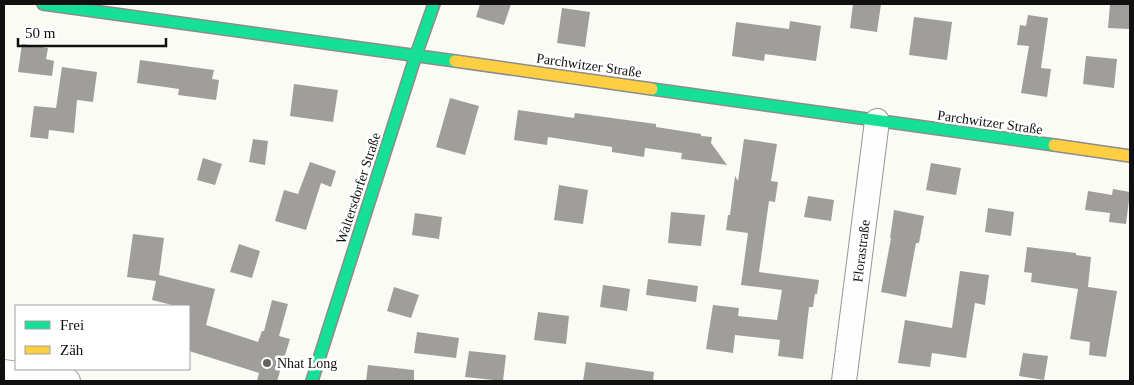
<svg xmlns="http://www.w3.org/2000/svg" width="1134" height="385" font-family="Georgia,serif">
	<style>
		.building { fill: #9f9e9b }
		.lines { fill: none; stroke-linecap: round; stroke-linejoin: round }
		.street-casing { stroke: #969694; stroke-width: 26 }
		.fast-casing { stroke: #8c8c8a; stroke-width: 14 }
		.slow-casing { stroke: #8c8c8a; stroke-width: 14 }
		.street { stroke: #fefefe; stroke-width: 24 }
		.fast { stroke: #16e098; stroke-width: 11 }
		.slow { stroke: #ffcf43; stroke-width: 11 }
		.poi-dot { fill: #626260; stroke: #fff; stroke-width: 2 }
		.labels { text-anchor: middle; stroke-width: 5; stroke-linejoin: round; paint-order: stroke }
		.street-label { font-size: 14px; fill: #101010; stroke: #fff }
		.poi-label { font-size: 14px; fill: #101010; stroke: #fff; text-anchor: start }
	</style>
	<rect width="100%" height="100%" fill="#fbfbf6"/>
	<!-- building -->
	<path class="building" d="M480,4H511L504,25L476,17Z
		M853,4H881L877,32L850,28Z
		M1110,4H1130V21L1129,29L1108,28Z
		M562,8L590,12L585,47L557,43Z
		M1028,15L1048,18L1041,68L1051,69L1047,97L1021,93L1029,46L1017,45L1020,25L1026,26Z
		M914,17L952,22L947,60L909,55Z
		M790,21L821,26L816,61L765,54L764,61L732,56L736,22L789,29Z
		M22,44L48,48L46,59L54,61L52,76L18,72Z
		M1086,56L1117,59L1114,88L1083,84Z
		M140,60L214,70L212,79L219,80L216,100L178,95L179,89L137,83Z
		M62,67L97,72L93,102L77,100L74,133L49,130L48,139L30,137L34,106L56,108Z
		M294,84L338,90L333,122L290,116Z
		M450,98L479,106L465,155L436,147Z
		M518,110L574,118L575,113L656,124V127L701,134V136L712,137L711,143L727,165L681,159L682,153L645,148L644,157L612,152V147L548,137L547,145L514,140Z
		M253,139L268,141L265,165L249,162Z
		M744,139L777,144L771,181L778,182L775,202L769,201L759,272L819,280L817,294H815L813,307H809L803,359L778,356L780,340L735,335L733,353L706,349L713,305L739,308L738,316L777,320L782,290L741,285L748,233L726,230L728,215H730L735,176L738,181Z
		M203,158L222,164L215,185L197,180Z
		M310,162L336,171L331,187L321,183L306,230L275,221L284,190L298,194Z
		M931,163L961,168L956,195L926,190Z
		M559,185L588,190L583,224L554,220Z
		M1113,189L1130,192L1126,224L1109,222L1110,213L1085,210L1088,191L1112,195Z
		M808,196L834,200L831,221L804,217Z
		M988,208L1014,212L1011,236L985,232Z
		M894,210L924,216L919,243H916L906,297L881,292L891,238H890Z
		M671,212L705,215L701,246L668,243Z
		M415,213L442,217L439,239L412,235Z
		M133,234L164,238L159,275L215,289L206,325L258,342L262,331H264L272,300L288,304L279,336L290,339L277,381H257L259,373L189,351V306H176L152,300L156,281L127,277Z
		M239,244L260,251L252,278L230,272Z
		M1027,247L1076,253V255L1091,257L1088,287L1117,291L1106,357L1089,355L1090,342L1070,339L1078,289L1031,282L1032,273L1024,272Z
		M960,271L989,275L985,305L975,303L966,358L932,353L930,367L898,363L905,320L952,328Z
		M648,279L698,286L696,302L646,295Z
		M603,285L630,289L627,311L600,307Z
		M394,287L419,295L411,318L387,311Z
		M538,312L569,316L566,344L534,340Z
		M417,332L459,338L456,358L414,353Z
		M469,351L506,355L503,381L465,377Z
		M1023,353L1048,356L1044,380L1019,376Z
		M586,362L654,372L653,381H583Z
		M368,365L414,370V381H366Z"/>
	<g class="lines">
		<!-- street casing -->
		<g class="street-casing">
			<path id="street" d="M4,372L68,381
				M844,381L877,121"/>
		</g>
		<!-- fast casing -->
		<g class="fast-casing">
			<path id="fast" d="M43,4L455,61
				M652,89L1054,145
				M312,381L416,55L434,4"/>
		</g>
		<!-- slow casing -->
		<g class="slow-casing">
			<path id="slow" d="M455,61L652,89
				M1054,145L1130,156"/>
		</g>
		<!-- street -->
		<use href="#street" class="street"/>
		<!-- fast -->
		<use href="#fast" class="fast"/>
		<!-- slow -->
		<use href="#slow" class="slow"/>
	</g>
	<!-- markers -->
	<circle class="poi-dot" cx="267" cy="363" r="5"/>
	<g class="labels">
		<!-- street labels -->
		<g class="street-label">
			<text transform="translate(589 65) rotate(8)" y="5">Parchwitzer Straße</text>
			<text transform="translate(990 122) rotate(8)" y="5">Parchwitzer Straße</text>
			<text transform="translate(358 188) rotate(-72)" y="5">Waltersdorfer Straße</text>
			<text transform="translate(861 251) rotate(-83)" y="5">Florastraße</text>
		</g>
		<!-- poi labels -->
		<g class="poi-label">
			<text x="277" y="368">Nhat Long</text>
		</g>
	</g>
	<!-- border -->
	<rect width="1134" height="385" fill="none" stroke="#101010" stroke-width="10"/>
	<!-- legend -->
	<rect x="15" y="305" width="175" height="65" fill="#ffffff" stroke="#9f9f9f"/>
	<rect x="25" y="321" width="25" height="8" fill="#16e098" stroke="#9f9f9f"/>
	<text x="60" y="330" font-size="15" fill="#101010">Frei</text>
	<rect x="25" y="346" width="25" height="8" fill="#ffcf43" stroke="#9f9f9f"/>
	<text x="60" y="355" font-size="15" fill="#101010">Zäh</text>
	<!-- scale -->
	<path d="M18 38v8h148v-8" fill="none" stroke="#101010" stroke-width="2.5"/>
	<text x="25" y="38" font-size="15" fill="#101010" stroke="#ffffff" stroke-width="4" paint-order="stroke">50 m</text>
</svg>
